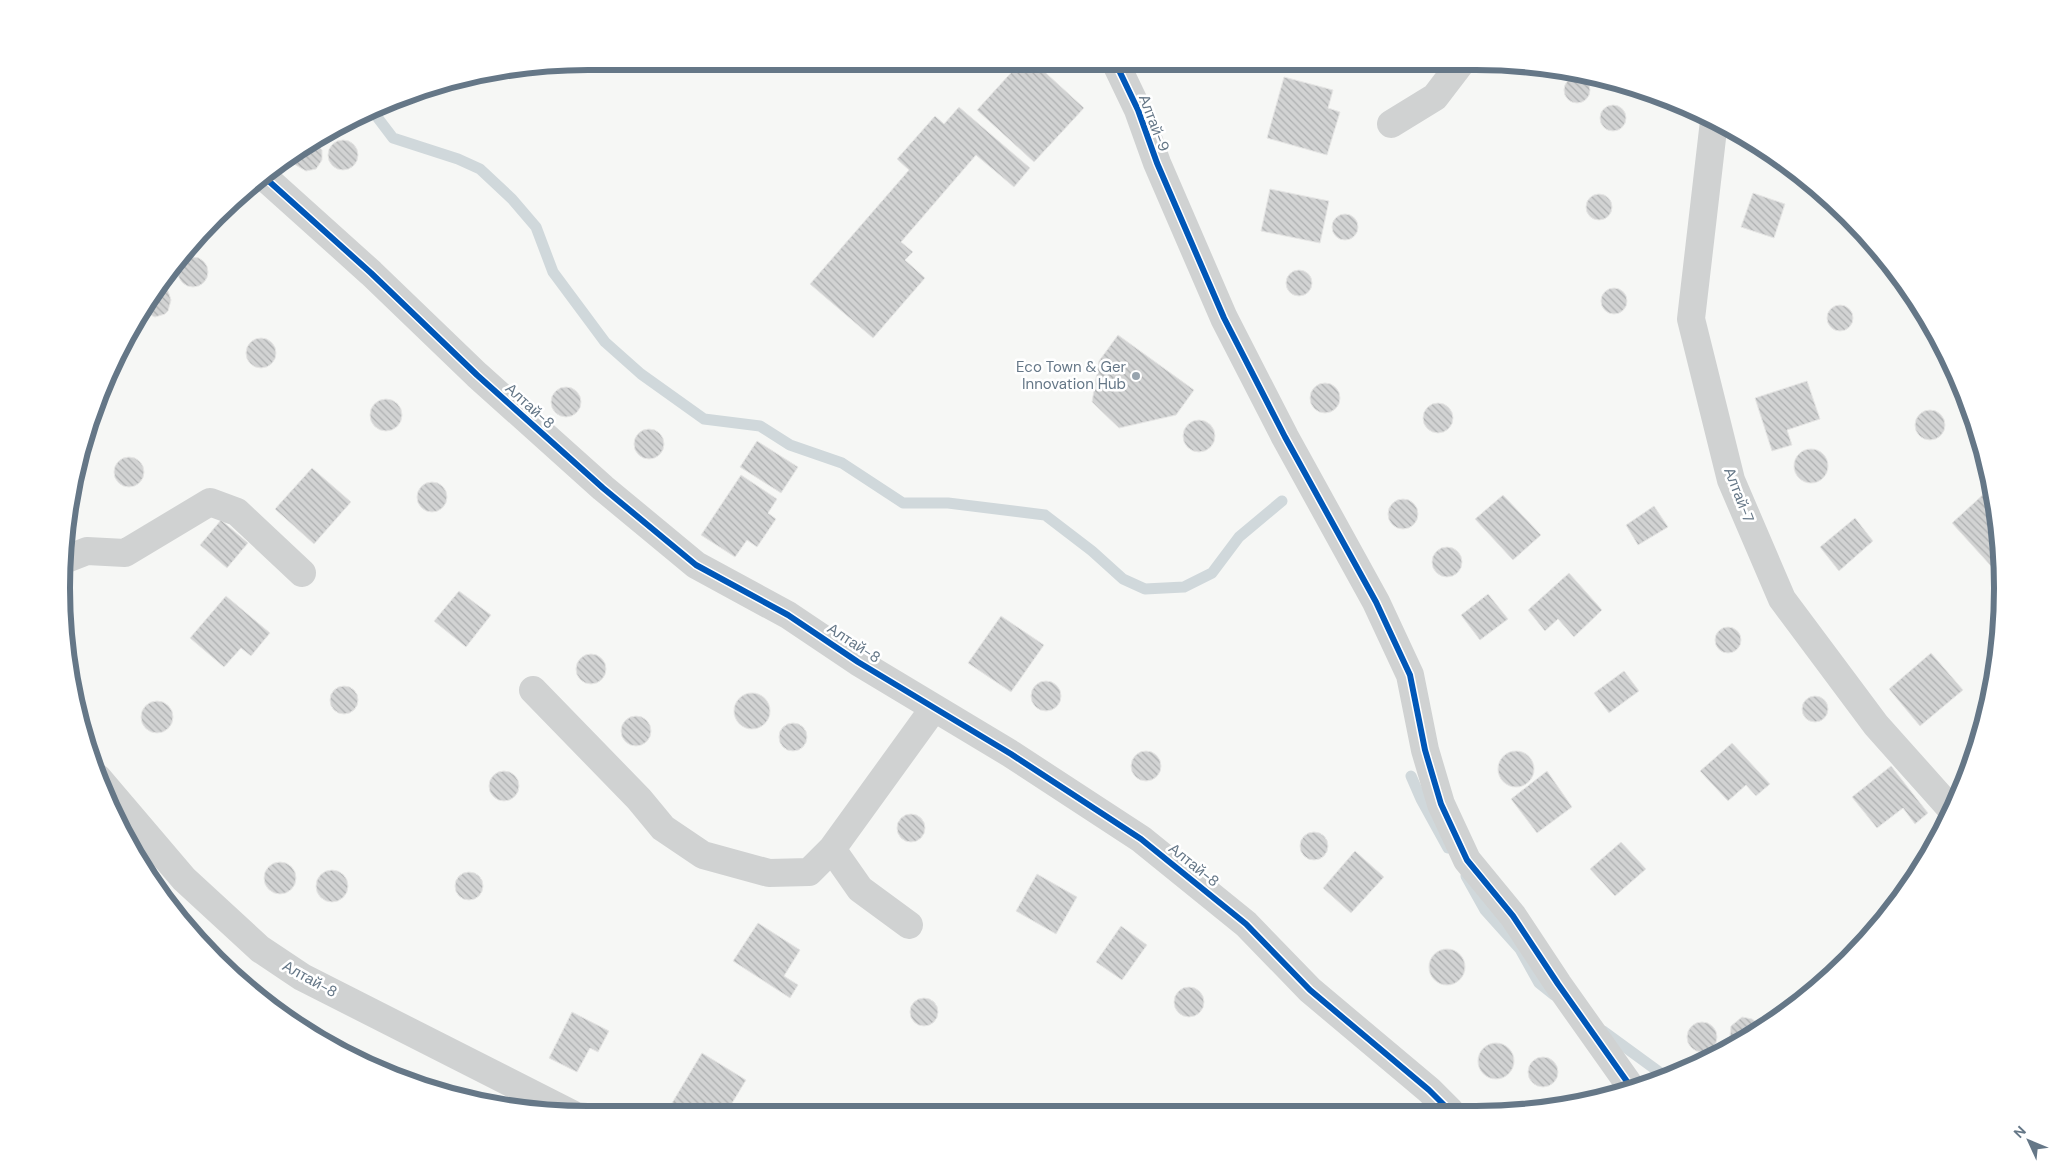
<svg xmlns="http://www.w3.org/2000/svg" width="2064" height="1176" font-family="'DM Sans',sans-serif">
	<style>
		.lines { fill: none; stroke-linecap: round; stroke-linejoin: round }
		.stream { stroke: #d0d8db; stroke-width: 11 }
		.building { fill: url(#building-back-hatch); stroke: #e6e6e5 }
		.minor { stroke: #d0d2d2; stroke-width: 28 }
		.cycleway-casing { stroke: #fff; stroke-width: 9 }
		.cycleway { stroke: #0057b8; stroke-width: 6 }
		.poi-dot { fill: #98a4ae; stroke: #fff; stroke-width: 2 }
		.labels { text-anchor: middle; stroke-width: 5; stroke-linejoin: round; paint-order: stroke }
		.street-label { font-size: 15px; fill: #657787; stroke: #fff }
		.poi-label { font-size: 15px; fill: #657787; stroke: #fff; text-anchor: end }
		.rim { fill: none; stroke: #657787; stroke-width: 6 }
	</style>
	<defs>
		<pattern id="building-back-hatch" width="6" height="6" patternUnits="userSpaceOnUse" patternTransform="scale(1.25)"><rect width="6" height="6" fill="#d2d3d3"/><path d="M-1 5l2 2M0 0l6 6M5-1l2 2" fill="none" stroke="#aeb0b1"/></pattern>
	</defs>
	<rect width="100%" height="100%" fill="#f6f7f5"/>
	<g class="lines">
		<!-- stream -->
		<path class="stream" d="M371,109L393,138L458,159L480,169L512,199L536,227L553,272L605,342L641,374L704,419L760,426L790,445L842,463L903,503H948L1045,515L1092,551L1123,579L1145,589L1184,587L1212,573L1239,537L1282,501
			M1411,776L1421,799L1448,848
			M1466,876L1485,910L1520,949L1539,983L1554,995
			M1603,1031L1666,1077"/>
	</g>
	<!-- building -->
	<path class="building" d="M1019,64H1036L1084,108L1034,162L977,110Z
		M1564 90a13 13 0 1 1 26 0a13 13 0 1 1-26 0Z
		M1284,77L1333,90L1328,108L1340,112L1327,155L1267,138Z
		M1600 118a13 13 0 1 1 26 0a13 13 0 1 1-26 0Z
		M959,107L1030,168L1014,187L976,155L901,242L913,252L905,260L925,278L873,338L810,284L909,170L897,159L935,116L944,124Z
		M337,127L330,139L326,141L316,140Z
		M328 155a15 15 0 1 1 30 0a15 15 0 1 1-30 0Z
		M313,142L322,150V160L316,169L306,171L294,164L292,155Z
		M1270,189L1329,201L1320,243L1261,231Z
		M1753,193L1785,204L1774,238L1741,227Z
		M1586 207a13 13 0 1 1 26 0a13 13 0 1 1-26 0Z
		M1332 227a13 13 0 1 1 26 0a13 13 0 1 1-26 0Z
		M178 272a15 15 0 1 1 30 0a15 15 0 1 1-30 0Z
		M1286 283a13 13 0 1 1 26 0a13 13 0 1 1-26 0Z
		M157,287L168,291L171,300L168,311L165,314L155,317L146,313L143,308Z
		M1601 301a13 13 0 1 1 26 0a13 13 0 1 1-26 0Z
		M1827 318a13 13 0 1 1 26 0a13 13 0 1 1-26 0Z
		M1118,335L1194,390L1176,415L1119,428L1092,402L1099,361Z
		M246 353a15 15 0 1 1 30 0a15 15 0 1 1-30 0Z
		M1807,381L1820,419L1787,430L1792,445L1772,451L1755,398Z
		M1310 398a15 15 0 1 1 30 0a15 15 0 1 1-30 0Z
		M551 402a15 15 0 1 1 30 0a15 15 0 1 1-30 0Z
		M370 415a16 16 0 1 1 32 0a16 16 0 1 1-32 0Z
		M1423 418a15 15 0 1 1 30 0a15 15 0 1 1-30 0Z
		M1915 425a15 15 0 1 1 30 0a15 15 0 1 1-30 0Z
		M1183 436a16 16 0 1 1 32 0a16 16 0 1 1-32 0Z
		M634 444a15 15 0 1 1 30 0a15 15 0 1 1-30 0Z
		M757,441L798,467L781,493L740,467Z
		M1794 466a17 17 0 1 1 34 0a17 17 0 1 1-34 0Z
		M114 472a15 15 0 1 1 30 0a15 15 0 1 1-30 0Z
		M312,468L351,502L314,544L275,509Z
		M741,475L777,499L768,513L776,519L757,547L747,540L735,557L701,535Z
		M417 497a15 15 0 1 1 30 0a15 15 0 1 1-30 0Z
		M1987,491L1992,496L2002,554V558L1992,567L1952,523Z
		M1503,495L1541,535L1513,560L1475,519Z
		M1388 514a15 15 0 1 1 30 0a15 15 0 1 1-30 0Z
		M1654,506L1668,527L1638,545L1626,525Z
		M1855,518L1873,541L1839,571L1820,547Z
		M221,520L248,543L227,568L200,545Z
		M1432 562a15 15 0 1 1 30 0a15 15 0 1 1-30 0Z
		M1569,573L1602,610L1574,637L1558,619L1545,631L1528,610Z
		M459,591L491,615L466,647L434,621Z
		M1488,594L1508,619L1480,640L1461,615Z
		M226,596L270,633L251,656L241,648L224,667L190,638Z
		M2000,606L1999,630L1994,627L1991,618L1994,610Z
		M1001,616L1044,645L1011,692L968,663Z
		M1715 640a13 13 0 1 1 26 0a13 13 0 1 1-26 0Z
		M1931,653L1963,690L1920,726L1889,689Z
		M576 669a15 15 0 1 1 30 0a15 15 0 1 1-30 0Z
		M1624,671L1639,691L1609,713L1594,693Z
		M1031 696a15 15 0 1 1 30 0a15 15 0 1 1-30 0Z
		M330 700a14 14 0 1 1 28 0a14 14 0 1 1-28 0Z
		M734 711a18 18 0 1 1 36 0a18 18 0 1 1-36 0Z
		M1802 709a13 13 0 1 1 26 0a13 13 0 1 1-26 0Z
		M141 717a16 16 0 1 1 32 0a16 16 0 1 1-32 0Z
		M621 731a15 15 0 1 1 30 0a15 15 0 1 1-30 0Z
		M779 737a14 14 0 1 1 28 0a14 14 0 1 1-28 0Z
		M1732,743L1770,784L1756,796L1746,785L1728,801L1700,771Z
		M1131 766a15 15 0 1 1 30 0a15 15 0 1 1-30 0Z
		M1498 769a18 18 0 1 1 36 0a18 18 0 1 1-36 0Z
		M1891,766L1928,813L1915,824L1903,808L1877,828L1852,797Z
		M489 786a15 15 0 1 1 30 0a15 15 0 1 1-30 0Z
		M1547,771L1572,807L1537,833L1511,799Z
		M897 828a14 14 0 1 1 28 0a14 14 0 1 1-28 0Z
		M1300 846a14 14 0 1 1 28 0a14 14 0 1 1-28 0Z
		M1621,842L1646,869L1615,896L1590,869Z
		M1355,851L1384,877L1351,913L1323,888Z
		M264 878a16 16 0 1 1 32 0a16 16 0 1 1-32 0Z
		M316 886a16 16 0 1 1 32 0a16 16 0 1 1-32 0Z
		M455 886a14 14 0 1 1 28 0a14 14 0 1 1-28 0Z
		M1037,874L1077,897L1056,934L1016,911Z
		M758,923L800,950L784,976L798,985L790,998L733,961Z
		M1121,926L1147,945L1122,980L1096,962Z
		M1429 967a18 18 0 1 1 36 0a18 18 0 1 1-36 0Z
		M1174 1002a15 15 0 1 1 30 0a15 15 0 1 1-30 0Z
		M910 1012a14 14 0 1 1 28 0a14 14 0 1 1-28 0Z
		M572,1012L609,1031L598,1052L590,1048L577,1072L549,1058Z
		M1742,1017L1752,1019L1756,1022L1760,1030L1734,1043L1730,1036L1731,1026Z
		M1687 1037a15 15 0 1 1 30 0a15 15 0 1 1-30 0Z
		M1478 1061a18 18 0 1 1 36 0a18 18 0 1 1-36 0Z
		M702,1053L746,1080L726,1113H666Z
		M1528 1072a15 15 0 1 1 30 0a15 15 0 1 1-30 0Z
		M421,1085H426L433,1090L416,1086Z
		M832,1105L842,1107L848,1113H821Z"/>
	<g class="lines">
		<!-- minor -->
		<path class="minor" d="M1116,64L1138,110L1157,163L1224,318L1285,437L1376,602L1410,675L1425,750L1441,804L1467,860L1513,916L1558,984L1633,1090
			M1714,121L1691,319L1731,480L1782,599L1876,725L1951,809
			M1391,124L1435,97L1461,63
			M262,175L371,273L477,375L603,488L696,565L788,615L858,662L1011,754L1141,839L1246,924L1310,990L1429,1090L1450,1111
			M64,560L87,551L125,553L210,502L237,512L302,573
			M533,690L639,799L663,828L703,855L769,873L809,872L832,849L934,708
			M98,778L184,879L260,949L302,977L572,1114
			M832,849L860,889L909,925"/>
		<!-- cycleway casing -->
		<g class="cycleway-casing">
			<path id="cycleway" d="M1116,64L1138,110L1157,163L1224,318L1285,437L1376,602L1410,675L1425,750L1441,804L1467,860L1513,916L1558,984L1633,1090
				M262,175L371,273L477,375L603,488L696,565L788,615L858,662L1011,754L1141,839L1246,924L1310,990L1429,1090L1450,1111"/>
		</g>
		<!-- cycleway -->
		<use href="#cycleway" class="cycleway"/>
	</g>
	<!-- markers -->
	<circle class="poi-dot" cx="1136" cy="376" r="5"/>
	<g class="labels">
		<!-- street labels -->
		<g class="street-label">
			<text transform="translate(1154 123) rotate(69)" y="5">Алтай-9</text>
			<text transform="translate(530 406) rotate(42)" y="5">Алтай-8</text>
			<text transform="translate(1739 495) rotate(69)" y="5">Алтай-7</text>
			<text transform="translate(854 643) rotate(33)" y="5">Алтай-8</text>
			<text transform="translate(1194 865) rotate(39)" y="5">Алтай-8</text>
			<text transform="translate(310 979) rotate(29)" y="5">Алтай-8</text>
		</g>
		<!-- poi labels -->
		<g class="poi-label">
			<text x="1126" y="372">Eco Town &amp; Ger<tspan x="1126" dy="17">Innovation Hub</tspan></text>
		</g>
	</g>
	<!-- crop -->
	<path d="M0 0H2064V1176H0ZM588 70H1476A518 518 0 0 1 1994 588V588A518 518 0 0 1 1476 1106H588A518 518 0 0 1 70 588V588A518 518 0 0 1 588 70Z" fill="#fff" fill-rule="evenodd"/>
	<path class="rim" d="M588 70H1476A518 518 0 0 1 1994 588V588A518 518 0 0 1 1476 1106H588A518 518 0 0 1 70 588V588A518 518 0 0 1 588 70Z"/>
	<!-- north arrow -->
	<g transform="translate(2029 1141) rotate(314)" stroke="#ffffff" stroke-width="4" paint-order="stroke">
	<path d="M0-4L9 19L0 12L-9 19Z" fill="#657787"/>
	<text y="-8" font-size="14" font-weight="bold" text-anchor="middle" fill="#657787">N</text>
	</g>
</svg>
